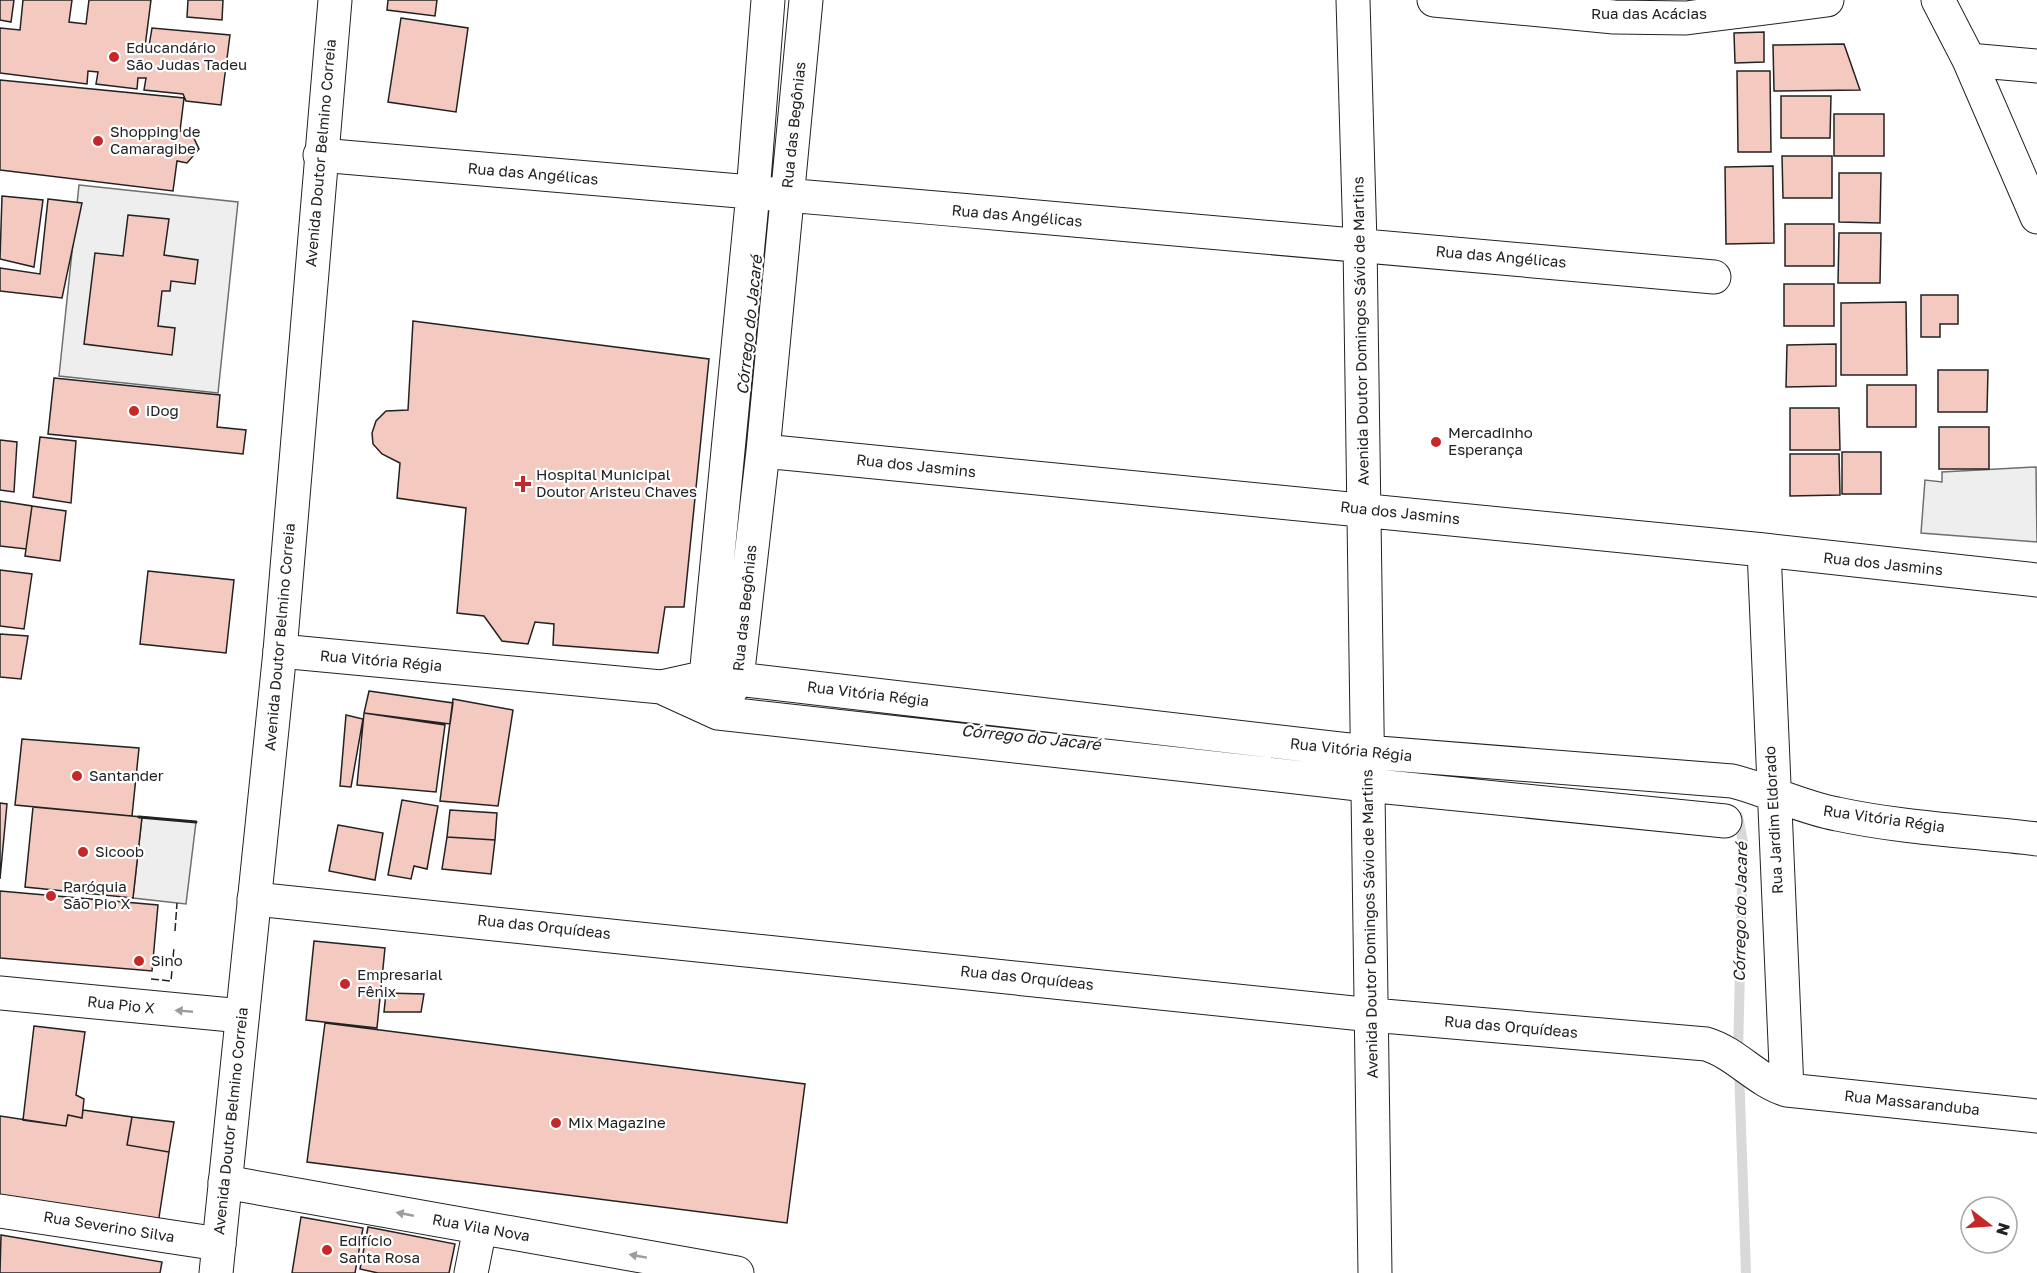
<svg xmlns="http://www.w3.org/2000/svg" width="2037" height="1273" font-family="'Golos Text',sans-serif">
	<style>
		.green { fill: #eee; stroke: #6f6f6f; stroke-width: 1.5 }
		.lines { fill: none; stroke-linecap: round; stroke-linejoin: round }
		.stream { stroke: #d9d9d9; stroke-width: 10 }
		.building { fill: #f3c9c0; stroke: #222; stroke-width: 1.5 }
		.minor-casing { stroke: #222; stroke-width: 35 }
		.major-casing { stroke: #222; stroke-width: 35 }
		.minor { stroke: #fff; stroke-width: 33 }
		.major { stroke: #fff; stroke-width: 33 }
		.fence { stroke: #222; stroke-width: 1.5; stroke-dasharray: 8 3; stroke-linecap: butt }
		.wall { stroke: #222; stroke-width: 3 }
		.oneway { fill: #9c9c9c }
		.poi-dot { fill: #c62828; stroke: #fff; stroke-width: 2 }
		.labels { text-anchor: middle; stroke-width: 4.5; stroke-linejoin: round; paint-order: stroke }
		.street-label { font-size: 15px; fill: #222; stroke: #fff }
		.poi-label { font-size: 15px; fill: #222; stroke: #fff; text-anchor: start }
		.water-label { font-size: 16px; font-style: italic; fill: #222; stroke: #fff }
	</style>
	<rect width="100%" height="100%" fill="#fff"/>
	<!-- green -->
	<path class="green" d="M79,185L238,202L218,393L59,376Z
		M2036,467L2037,542L1921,533L1925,480L1942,482V472Z
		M142,817L196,822L186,904L133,898Z"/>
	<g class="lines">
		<!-- stream -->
		<path class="stream" d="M1734,814L1738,816L1743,842L1738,1054
			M1739,1069L1746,1273"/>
	</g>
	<!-- building -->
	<path class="building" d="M0,0H14L11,22L0,20Z
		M23,0H72L69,22L86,24L89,0H151L145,47L149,46L152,28L230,35L221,105L186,101L183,94L144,90L146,78H138L137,89L96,84L98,72L88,71L87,84L0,73V28L20,30Z
		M188,0H223L222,20L187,17Z
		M388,0H437L435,16L387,10Z
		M401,18L468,28L456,112L388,102Z
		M1764,32V62L1735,63L1734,33Z
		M1844,44L1860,90L1774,91L1773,45Z
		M1737,71H1770L1771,152H1738Z
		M0,80L184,98L180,131L191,132L199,149L187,163L177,161L173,191L0,170Z
		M1781,96H1831L1830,138H1781Z
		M1834,114H1884V156H1834Z
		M1782,156H1832V198H1783Z
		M1773,166L1774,243L1726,244L1725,167Z
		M1839,173H1881L1880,223L1839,222Z
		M2,196L43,200L34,267L0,259Z
		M48,199L82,203L62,298L0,291V268L40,274Z
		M128,215L169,219L164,255L198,260L195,284L171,281L170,291H162L158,326L175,328L172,355L84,344L95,253L123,256Z
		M1785,224H1834V266H1785Z
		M1839,233H1881L1880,283H1838Z
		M1784,284H1834V326H1784Z
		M1921,295H1958V324H1940V337H1921Z
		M1906,302L1907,375H1841V303Z
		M413,321L709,359L684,607H665L658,653L553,645L554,624L535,622L528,644L502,641L484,616L457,613L466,508L397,498L400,463L382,454L373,444L372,433L376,421L386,411L408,410Z
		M1836,344V386L1786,387L1787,345Z
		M1938,370H1988L1987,412H1938Z
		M54,378L220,395L217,427L246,430L243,454L48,434Z
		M1867,385H1916V427H1867Z
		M1790,408H1839L1840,450H1790Z
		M1939,427H1989V469H1939Z
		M40,437L76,441L71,503L33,497Z
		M0,440L17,442L14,492L0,490Z
		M1842,452H1881V494H1842Z
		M1790,454H1839L1840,495L1790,496Z
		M0,501L32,506L26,549L0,546Z
		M32,506L66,511L60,561L25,556Z
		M0,570L32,574L24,629L0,626Z
		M148,571L234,580L226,653L140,644Z
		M0,634L28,636L21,679L0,677Z
		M369,691L453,703L450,724L364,713Z
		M453,699L513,710L498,806L440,801Z
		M364,713L445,725L436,792L357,785Z
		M346,715L363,719L351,787L340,786Z
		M22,739L139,748L132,816L15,805Z
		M402,800L438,806L427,869L414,866L411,879L388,875Z
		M0,803L7,804L0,879Z
		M33,807L142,817L133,898L25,887Z
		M450,810L497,813L495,840L447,837Z
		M338,825L383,833L375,880L329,871Z
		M447,837L495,840L491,874L442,869Z
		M0,891L158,905L152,971L0,958Z
		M314,941L385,948L377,1028L306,1020Z
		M386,993L424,994L421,1012H384Z
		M325,1023L805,1084L787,1223L307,1162Z
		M34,1026L85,1032L76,1095L84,1099L82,1118L68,1115L66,1126L23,1120Z
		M83,1110L132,1117L127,1145L169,1152L158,1224L0,1200V1116L66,1126L68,1115L82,1118Z
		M132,1117L174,1122L169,1152L127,1145Z
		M301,1217L363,1228L355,1273H292Z
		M368,1227L455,1244L449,1273H378L360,1269Z
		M1,1235L162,1262L160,1273H0Z"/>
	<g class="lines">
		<!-- minor casing -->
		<g class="minor-casing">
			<path id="minor" d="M1353,0L1360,243L1375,1273
				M1434,0L1614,17L1686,18L1827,0
				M1938,0L1969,60L2037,217
				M1969,60L2037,66
				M320,155C785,196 1249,233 1714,277
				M763,451L1764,550L2037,580
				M1764,550L1787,1090
				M280,651L661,687L706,677L737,679L1366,752L1732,781C1768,790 1800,807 1837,814C1902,828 1971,831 2037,839
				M661,687L718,713L1367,785L1725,821
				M713,697L706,677L753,193L768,0
				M727,697L737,679L763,451L806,0
				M254,899L1372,1015L1706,1044C1736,1053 1757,1081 1787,1090L2037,1116
				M0,993L242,1016
				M225,1182L737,1273
				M0,1211L219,1244
				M471,1273L480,1228"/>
		</g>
		<!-- major casing -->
		<g class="major-casing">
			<path id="major" d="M216,1273L280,651L335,0"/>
		</g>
		<!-- minor -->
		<use href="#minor" class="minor"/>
		<!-- major -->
		<use href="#major" class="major"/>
		<!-- fence -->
		<path class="fence" d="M175,931L177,903
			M151,979L171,981L174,947"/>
		<!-- wall -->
		<path class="wall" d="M139,817L196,822"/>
	</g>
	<!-- one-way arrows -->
	<defs><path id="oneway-solid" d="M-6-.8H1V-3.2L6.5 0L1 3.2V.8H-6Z" transform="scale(1.5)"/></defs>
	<g class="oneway">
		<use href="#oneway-solid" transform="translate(184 1011) rotate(-175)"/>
		<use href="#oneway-solid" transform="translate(405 1214) rotate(-169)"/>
		<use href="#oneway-solid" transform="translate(638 1256) rotate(-170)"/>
	</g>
	<!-- markers -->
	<g class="poi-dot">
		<circle cx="114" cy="57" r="6"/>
		<circle cx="98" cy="141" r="6"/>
		<circle cx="134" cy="411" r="6"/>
		<circle cx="1436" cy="442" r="6"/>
		<path d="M520 475h6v6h6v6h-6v6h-6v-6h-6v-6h6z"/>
		<circle cx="77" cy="776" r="6"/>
		<circle cx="83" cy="852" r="6"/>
		<circle cx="51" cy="896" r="6"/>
		<circle cx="139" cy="961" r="6"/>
		<circle cx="345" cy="984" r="6"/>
		<circle cx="556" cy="1123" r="6"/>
		<circle cx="327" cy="1250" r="6"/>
	</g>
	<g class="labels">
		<!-- street labels -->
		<g class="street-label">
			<text x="1649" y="19">Rua das Acácias</text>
			<text transform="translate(794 125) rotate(-84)" y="5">Rua das Begônias</text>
			<text transform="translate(321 153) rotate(-85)" y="5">Avenida Doutor Belmino Correia</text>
			<text transform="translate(533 174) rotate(5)" y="5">Rua das Angélicas</text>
			<text transform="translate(1017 216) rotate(5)" y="5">Rua das Angélicas</text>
			<text transform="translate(1501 257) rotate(5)" y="5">Rua das Angélicas</text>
			<text transform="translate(1361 331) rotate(-91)" y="5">Avenida Doutor Domingos Sávio de Martins</text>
			<text transform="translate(916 466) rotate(6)" y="5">Rua dos Jasmins</text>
			<text transform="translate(1400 513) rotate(6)" y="5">Rua dos Jasmins</text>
			<text transform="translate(1883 564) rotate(6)" y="5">Rua dos Jasmins</text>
			<text transform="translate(745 608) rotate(-84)" y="5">Rua das Begônias</text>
			<text transform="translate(280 637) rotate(-85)" y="5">Avenida Doutor Belmino Correia</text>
			<text transform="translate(381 661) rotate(5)" y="5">Rua Vitória Régia</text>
			<text transform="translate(868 694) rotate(7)" y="5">Rua Vitória Régia</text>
			<text transform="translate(1351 750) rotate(6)" y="5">Rua Vitória Régia</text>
			<text transform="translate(1884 819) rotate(8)" y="5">Rua Vitória Régia</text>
			<text transform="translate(1774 820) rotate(-93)" y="5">Rua Jardim Eldorado</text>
			<text transform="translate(1370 924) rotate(-91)" y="5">Avenida Doutor Domingos Sávio de Martins</text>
			<text transform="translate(544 927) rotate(6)" y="5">Rua das Orquídeas</text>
			<text transform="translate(1027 978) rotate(6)" y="5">Rua das Orquídeas</text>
			<text transform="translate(121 1005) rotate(6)" y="5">Rua Pio X</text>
			<text transform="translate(1511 1027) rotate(5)" y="5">Rua das Orquídeas</text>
			<text transform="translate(1912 1103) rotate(6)" y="5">Rua Massaranduba</text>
			<text transform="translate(231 1121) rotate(-84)" y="5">Avenida Doutor Belmino Correia</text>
			<text transform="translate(109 1227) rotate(9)" y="5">Rua Severino Silva</text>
			<text transform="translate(481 1228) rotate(10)" y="5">Rua Vila Nova</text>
		</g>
		<!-- poi labels -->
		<g class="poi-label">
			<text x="126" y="53">Educandário<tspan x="126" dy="17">São Judas Tadeu</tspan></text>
			<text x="110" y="137">Shopping de<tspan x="110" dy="17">Camaragibe</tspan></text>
			<text x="146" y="416">iDog</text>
			<text x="1448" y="438">Mercadinho<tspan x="1448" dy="17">Esperança</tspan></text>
			<text x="536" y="480">Hospital Municipal<tspan x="536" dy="17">Doutor Aristeu Chaves</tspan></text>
			<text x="89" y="781">Santander</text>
			<text x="95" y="857">Sicoob</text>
			<text x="63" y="892">Paróquia<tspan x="63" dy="17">São Pio X</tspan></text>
			<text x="151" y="966">Sino</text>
			<text x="357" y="980">Empresarial<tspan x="357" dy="17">Fênix</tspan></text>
			<text x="568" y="1128">Mix Magazine</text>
			<text x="339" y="1246">Edifício<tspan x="339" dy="17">Santa Rosa</tspan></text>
		</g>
		<!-- water labels -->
		<g class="water-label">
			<text transform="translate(749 325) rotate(-84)" y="6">Córrego do Jacaré</text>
			<text transform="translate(1031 737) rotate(6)" y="6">Córrego do Jacaré</text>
			<text transform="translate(1740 912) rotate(-89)" y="6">Córrego do Jacaré</text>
		</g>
	</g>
	<!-- north arrow -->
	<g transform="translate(1989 1225) rotate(107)"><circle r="28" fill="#ffffff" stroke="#a7a7a7" stroke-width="1.5"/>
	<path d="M0-4.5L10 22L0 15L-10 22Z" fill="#c62828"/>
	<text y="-9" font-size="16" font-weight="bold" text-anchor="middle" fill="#222222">N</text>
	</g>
</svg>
